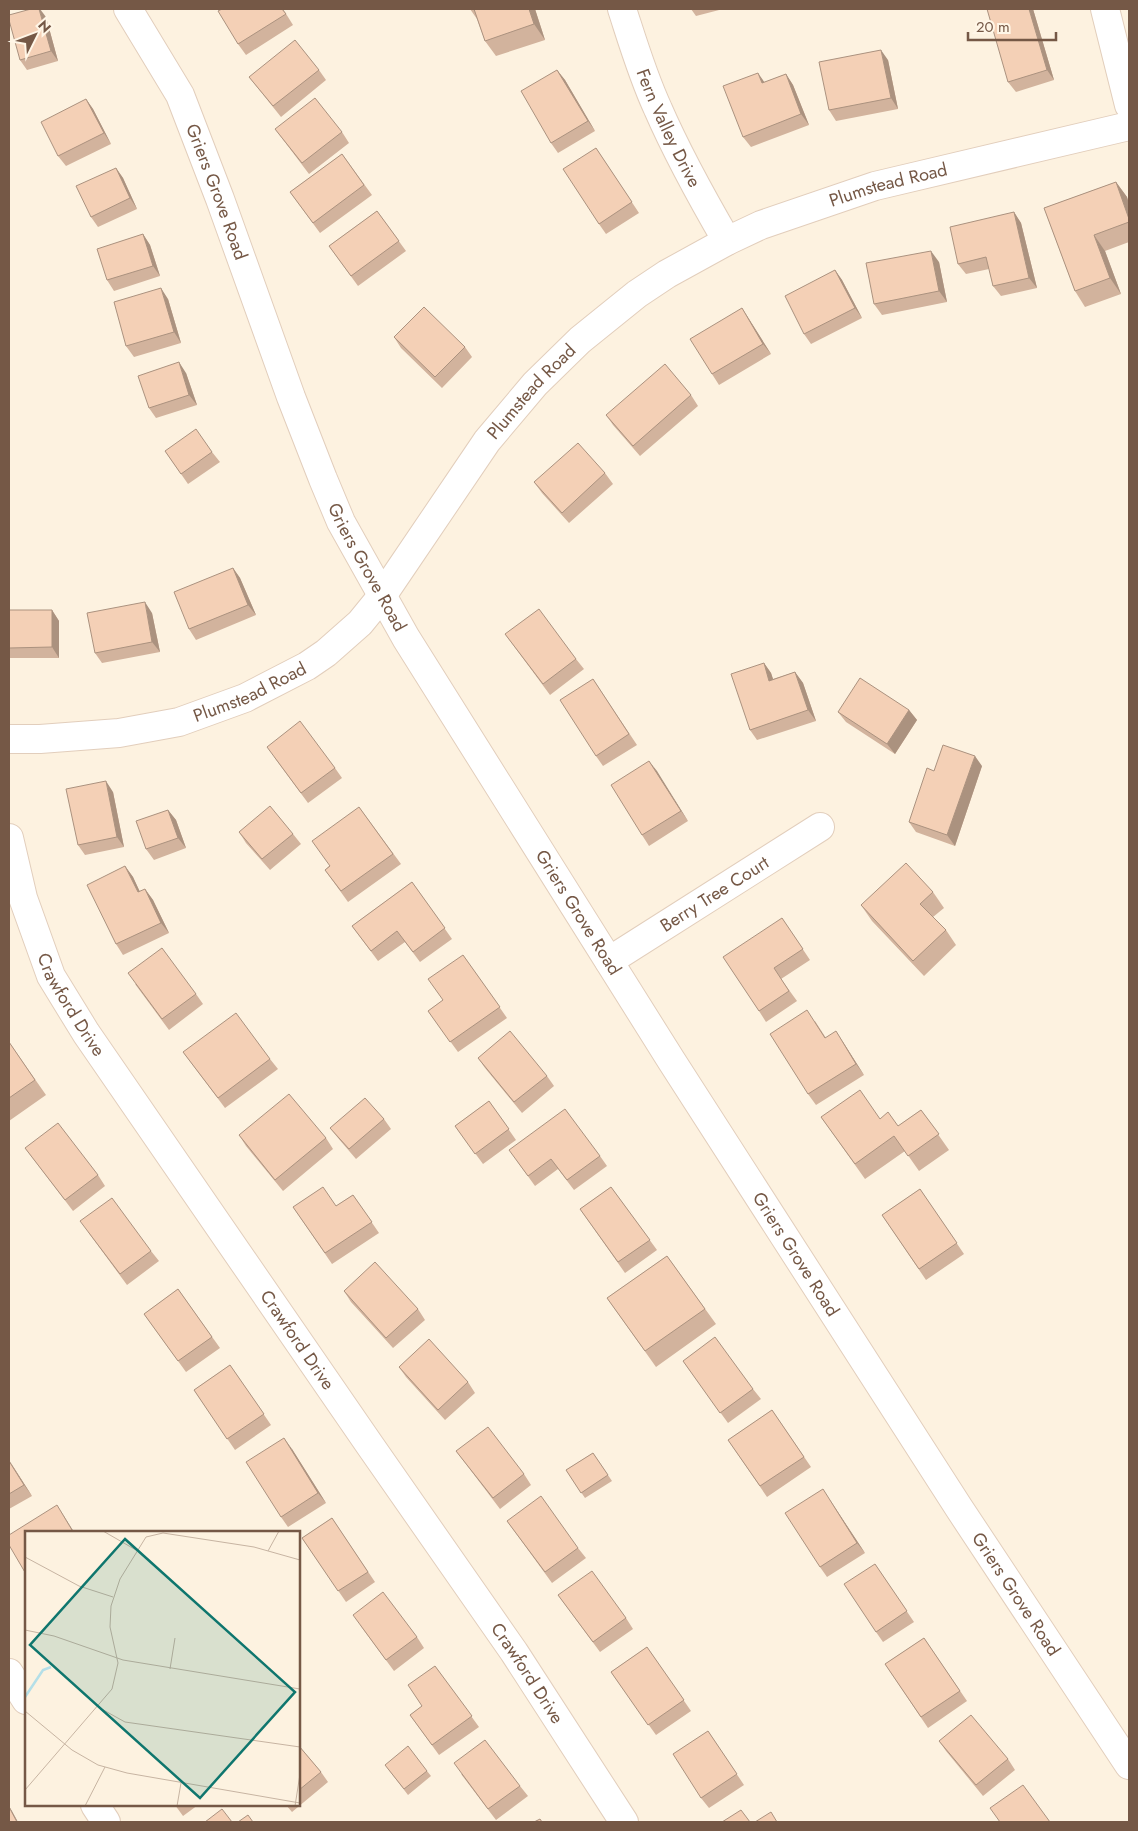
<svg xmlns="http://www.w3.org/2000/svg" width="1138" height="1831" font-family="Jost,sans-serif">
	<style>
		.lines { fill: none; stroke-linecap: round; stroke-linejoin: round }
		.minor-casing { stroke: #e2cebc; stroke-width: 30 }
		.minor { stroke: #fff; stroke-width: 28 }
		.wall { fill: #d2b39d }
		.shaded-wall { fill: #ab927f }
		.building { fill: #f4d0b6; stroke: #ab927f }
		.labels { text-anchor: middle; stroke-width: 4.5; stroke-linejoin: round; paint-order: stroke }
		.street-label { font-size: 18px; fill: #755846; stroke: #fff6e7 }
		.inset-river { fill: none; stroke: #b4dfe8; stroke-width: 2.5 }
		.inset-road { fill: none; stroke: #c7b4a2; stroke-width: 1 }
		.view { fill: #0f766e; fill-opacity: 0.15; stroke: #0f766e; stroke-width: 2.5 }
		.inset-edge { fill: none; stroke: #755846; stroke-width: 2.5 }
	</style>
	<rect width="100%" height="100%" fill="#fdf2e0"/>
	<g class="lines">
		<!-- minor casing -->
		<g class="minor-casing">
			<g id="minor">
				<path id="s1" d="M128,9L180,95L220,199L291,397L323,479L341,522L406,638L671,1060L959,1508L1129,1765"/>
				<path id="s2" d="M622,9C633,43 643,77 658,109C678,155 702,198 727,241"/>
				<path d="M1105,9L1129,105"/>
				<path id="s3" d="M9,739H40L119,733L179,722L245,698L307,666L326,653L360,623L382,596L487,441L535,384L580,340L637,294L667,274L727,241L761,225L875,186L1129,126"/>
				<path id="s4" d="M9,838L23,898L51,976L86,1033L369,1444L514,1652L624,1822"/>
				<path id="s5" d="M609,961L820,827"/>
				<path d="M9,1673L26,1700"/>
				<path d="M95,1805L106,1822"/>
			</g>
		</g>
		<!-- minor -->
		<use href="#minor" class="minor"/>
	</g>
	<!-- wall -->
	<path class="wall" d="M222,9H283L293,25L246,55L238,44Z
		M470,9H535L545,40L496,56L485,41L477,19Z
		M691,9H723L696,16Z
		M1033,9L1054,80L1016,92L1008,82Z
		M46,17L58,61L27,70L20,60Z
		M888,60L898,109L836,121L829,110Z
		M319,70L326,80L281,117L249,77Z
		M557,70L565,80L595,131L558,153L551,143Z
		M786,74L793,85L809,125L751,147L743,137L765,82Z
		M86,99L93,109L111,144L66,166L58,156Z
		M275,129L342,132L349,143L309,174Z
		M596,148L639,213L606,234L599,224Z
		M342,154L372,195L320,233L290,192Z
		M116,168L123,178L137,209L98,227L91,217Z
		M1116,182L1127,197L1129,204V242L1105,251L1121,294L1085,307L1075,291L1044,208Z
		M377,211L406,251L358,286L329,246Z
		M1014,212L1021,223L1037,288L1001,296L993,286L989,269L966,274L958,264Z
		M143,234L150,245L160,276L114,291L107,280Z
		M939,262L947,302L882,315L874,304Z
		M835,270L842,280L862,318L811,344L804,334Z
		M168,299L181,343L134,357L126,346Z
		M742,308L749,319L771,354L719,385L712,374Z
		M394,337L465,347L472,357L442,388L401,348Z
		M186,373L197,405L156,418L149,408Z
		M691,395L698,406L640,456L613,425L606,415Z
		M165,451L212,452L220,462L188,484Z
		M605,473L613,484L569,523L542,493L534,482Z
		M233,568L240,578L256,615L196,640L189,629Z
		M9,610H52L59,621V658H9Z
		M152,613L160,652L102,663L95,653Z
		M505,634L576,659L584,669L550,695Z
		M764,663L771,673L773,679L795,672L803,683L816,721L757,740L750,730Z
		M593,679L637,745L603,766L596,756Z
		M909,710L917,720L895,754L846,722L838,712Z
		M274,757L335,768L342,778L308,803Z
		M649,761L688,821L649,846L642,835Z
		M982,766L955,846L916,832L909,822L934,771Z
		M113,792L124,847L85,855L78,845Z
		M359,807L401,864L348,902L325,870L329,866Z
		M168,810L176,820L186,848L154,860L146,849Z
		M239,832L293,834L301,844L270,870L246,843Z
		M125,866L133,877L140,892L145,889L153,900L169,933L123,955L116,944Z
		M412,882L452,939L420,962L405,942L378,961L352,926Z
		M933,892L944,908L933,917L946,930L956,945L924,976L872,921L861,905Z
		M782,918L810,960L781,979L797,1001L766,1022L759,1011Z
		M463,955L507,1018L458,1052L428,1011L443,1000Z
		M135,984L196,994L203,1004L169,1030Z
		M815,1021L826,1038L843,1042L864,1075L816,1105L808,1094Z
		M9,1042L46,1095L9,1121Z
		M183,1052L270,1059L278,1069L225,1108Z
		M478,1058L547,1076L554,1086L522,1113L485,1068Z
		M489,1101L516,1140L483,1164L455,1126Z
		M921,1110L949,1150L919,1171L905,1151L865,1179L821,1117L880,1119L898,1126Z
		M384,1119L391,1129L356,1159L338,1138L330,1128Z
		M239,1135L326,1138L333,1149L283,1191L246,1146Z
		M25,1148L98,1175L105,1186L73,1211Z
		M600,1156L607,1166L574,1190L558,1169L535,1186L517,1161Z
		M611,1187L657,1250L625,1273L580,1209Z
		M920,1189L964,1254L926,1280L882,1215Z
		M353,1195L379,1233L332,1264L293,1207L336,1206Z
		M88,1232L151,1251L159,1261L127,1285Z
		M667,1256L716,1324L656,1367L607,1298Z
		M178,1289L220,1348L186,1372L144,1314Z
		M344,1291L418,1309L425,1320L393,1348L351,1302Z
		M683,1361L753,1389L761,1399L728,1423Z
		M230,1365L271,1425L235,1450L194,1390Z
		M399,1367L468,1382L475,1393L445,1420L406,1377Z
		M772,1410L811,1467L767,1497L728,1440Z
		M292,1449L326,1503L288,1527L281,1517Z
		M456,1451L524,1474L531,1485L500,1509Z
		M593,1453L612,1481L585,1498L566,1470Z
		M9,1460L32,1496L9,1509Z
		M830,1500L865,1553L827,1577L820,1567Z
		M332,1518L375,1582L346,1602L302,1538Z
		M507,1521L578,1548L586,1558L552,1583Z
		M875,1564L914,1622L883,1642L876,1632Z
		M558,1595L626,1618L633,1629L600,1652Z
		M360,1625L417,1637L424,1648L394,1671Z
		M924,1638L967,1701L928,1728L885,1664Z
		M647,1647L691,1711L656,1735L611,1672Z
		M435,1666L479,1727L439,1755L410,1715L422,1706Z
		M708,1731L744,1785L709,1808L701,1798Z
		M939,1741L1008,1759L1015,1770L983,1796L946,1751Z
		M299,1746L321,1772L328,1782L292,1812L286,1805H299Z
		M385,1765L427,1771L431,1776L408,1795Z
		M461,1774L520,1786L528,1796L496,1820Z
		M175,1805H198L183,1816Z"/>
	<!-- shaded-wall -->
	<path class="shaded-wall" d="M39,9H40L46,17L58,61L51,51Z
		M529,9H535L545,40L534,24Z
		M1029,9H1033L1054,80L1047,70Z
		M881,50L888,60L898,109L891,98Z
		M557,70L565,80L595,131L588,121Z
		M758,73L765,83H762Z
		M786,74L793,85L809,125L801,114Z
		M86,99L93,109L111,144L104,133Z
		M116,168L123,178L137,209L130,198Z
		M1116,182L1127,197L1129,204V219Z
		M1014,212L1021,223L1037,288L1029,278Z
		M143,234L150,245L160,276L153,266Z
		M1094,235L1105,251L1121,294L1110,278Z
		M931,251L939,262L947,302L939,291Z
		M835,270L842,280L862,318L855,308Z
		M161,288L168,299L181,343L174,332Z
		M742,308L749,319L771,354L763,344Z
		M179,362L186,373L197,405L189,395Z
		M233,568L240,578L256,615L248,605Z
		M145,602L152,613L160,652L152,642Z
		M52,610L59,621V658L52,647Z
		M764,663L771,673L777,691L769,681Z
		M795,672L803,683L816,721L808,710Z
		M909,710L917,720L895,754L887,744Z
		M975,756L982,766L955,846L947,835Z
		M649,761L657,771L688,821L681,811Z
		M106,781L113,792L124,847L117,837Z
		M168,810L176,820L186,848L178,838Z
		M125,866L133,877L145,903L138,892Z
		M145,889L153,900L169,933L161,923Z
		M836,1031L864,1075L856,1064Z
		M284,1438L292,1449L326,1503L318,1493Z
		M9,1460L32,1496L24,1485Z
		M823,1489L830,1500L865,1553L857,1543Z
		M57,1505L64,1516L74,1532L72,1530Z
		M9,1806L12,1811L18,1822H17L9,1807Z"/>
	<!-- building -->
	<path class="building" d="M31,9H39L51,51L20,60L9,20V15Z
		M222,9H282L286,14L238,44L218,11Z
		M474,9H529L534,24L485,41Z
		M987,9H1029L1047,70L1008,82Z
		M295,40L319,70L273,106L249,77Z
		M881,50L891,98L829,110L819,62Z
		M557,70L588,121L551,143L521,91Z
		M758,73L762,83L786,74L801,114L743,137L723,86Z
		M315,98L342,132L302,163L275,129Z
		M86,99L104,133L58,156L41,122Z
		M596,148L632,202L599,224L563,169Z
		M342,154L364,185L313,223L290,192Z
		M116,168L130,198L91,217L76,186Z
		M1116,182L1129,219V222L1094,235L1110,278L1075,291L1044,208Z
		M377,211L399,241L351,276L329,246Z
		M1014,212L1029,278L993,286L986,257L958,264L950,227Z
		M143,234L153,266L107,280L97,249Z
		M931,251L939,291L874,304L866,263Z
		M835,270L855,308L804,334L785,296Z
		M161,288L174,332L126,346L114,302Z
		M424,307L465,347L435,377L394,337Z
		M742,308L763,344L712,374L690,339Z
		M179,362L189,395L149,408L138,376Z
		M665,364L691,395L633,446L606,415Z
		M196,429L212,452L181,474L165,451Z
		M578,443L605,473L562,513L534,482Z
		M233,568L248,605L189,629L174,592Z
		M145,602L152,642L95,653L87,613Z
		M539,609L576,659L543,684L505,634Z
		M9,610H52V647L9,648Z
		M764,663L769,681L795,672L808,710L750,730L731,674Z
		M860,678L909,710L887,744L838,712Z
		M593,679L629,734L596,756L560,700Z
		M300,721L335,768L301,793L267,747Z
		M943,745L975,756L947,835L909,822L927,768L934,771Z
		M649,761L681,811L642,835L611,785Z
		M106,781L117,837L78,845L66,789Z
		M270,806L293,834L262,859L239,832Z
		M359,807L393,854L341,891L325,870L330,866L312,841Z
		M168,810L178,838L146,849L136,821Z
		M906,863L933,892L920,904L946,930L913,961L861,905Z
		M125,866L138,892L145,889L161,923L116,944L87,885Z
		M412,882L445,928L413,952L397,931L371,951L352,926Z
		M782,918L803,949L774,968L789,991L759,1011L723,957Z
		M162,948L196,994L162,1019L128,973Z
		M463,955L500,1007L450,1042L428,1011L443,1000L428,979Z
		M807,1010L825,1038L836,1031L856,1064L808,1094L770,1034Z
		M236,1013L270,1059L218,1098L183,1052Z
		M510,1031L547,1076L514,1102L478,1058Z
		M9,1042L35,1080L9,1098Z
		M860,1090L880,1119L888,1112L898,1126L921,1110L939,1134L908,1156L894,1136L855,1164L821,1117Z
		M289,1094L326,1138L275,1180L239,1135Z
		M365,1098L384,1119L349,1149L330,1128Z
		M489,1101L509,1129L475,1154L455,1126Z
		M565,1109L600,1156L567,1180L551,1159L528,1176L509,1150Z
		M58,1123L98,1175L65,1200L25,1148Z
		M323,1187L336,1206L353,1195L372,1222L325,1253L293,1207Z
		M611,1187L650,1240L618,1262L580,1209Z
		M920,1189L957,1243L919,1269L882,1215Z
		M112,1198L151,1251L120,1274L80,1221Z
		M667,1256L705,1309L645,1351L607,1298Z
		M375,1262L418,1309L386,1338L344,1291Z
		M178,1289L212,1337L178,1361L144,1314Z
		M715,1337L753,1389L720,1413L683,1361Z
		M429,1339L468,1382L438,1410L399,1367Z
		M230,1365L264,1414L227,1439L194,1390Z
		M772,1410L804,1457L760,1486L728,1440Z
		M488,1427L524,1474L493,1498L456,1451Z
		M284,1438L318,1493L281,1517L246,1462Z
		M593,1453L608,1475L581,1493L566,1470Z
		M9,1461L24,1485L9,1494Z
		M823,1489L857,1543L820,1567L785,1513Z
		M541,1496L578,1548L545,1572L507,1521Z
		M57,1505L72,1530L68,1532H26V1574L9,1545V1535Z
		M332,1518L368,1572L338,1591L302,1538Z
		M875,1564L907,1611L876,1632L844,1584Z
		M592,1571L626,1618L593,1642L558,1595Z
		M383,1592L417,1637L386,1660L353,1615Z
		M924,1638L960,1691L921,1717L885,1664Z
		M647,1647L684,1700L648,1725L611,1672Z
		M435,1666L472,1716L432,1745L410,1715L422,1706L408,1685Z
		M971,1715L1008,1759L976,1785L939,1741Z
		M708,1731L737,1774L701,1798L673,1754Z
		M485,1740L520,1786L488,1809L454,1763Z
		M299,1746L321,1772L299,1790Z
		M408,1746L427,1771L404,1789L385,1765Z
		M1023,1785L1050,1822H1000L990,1808Z
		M9,1807L17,1822H9Z
		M222,1809L232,1822H205Z
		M741,1810L750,1822H722Z
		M771,1812L777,1822H755Z
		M248,1815L253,1822H238Z
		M540,1819L542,1822H534Z"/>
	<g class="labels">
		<!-- street labels -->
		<g class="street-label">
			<text dy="6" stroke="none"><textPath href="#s2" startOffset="128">Fern Valley Drive</textPath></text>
			<text dy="6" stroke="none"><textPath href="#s3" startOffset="1088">Plumstead Road</textPath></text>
			<text dy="6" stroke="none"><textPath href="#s1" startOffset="204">Griers Grove Road</textPath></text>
			<text dy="6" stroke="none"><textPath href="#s3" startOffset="668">Plumstead Road</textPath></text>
			<text dy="6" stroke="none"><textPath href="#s1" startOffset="609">Griers Grove Road</textPath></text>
			<text dy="6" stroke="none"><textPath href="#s3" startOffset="248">Plumstead Road</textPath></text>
			<text dy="6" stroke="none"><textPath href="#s5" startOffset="125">Berry Tree Court</textPath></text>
			<text dy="6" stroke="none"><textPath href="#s1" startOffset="1014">Griers Grove Road</textPath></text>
			<text dy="6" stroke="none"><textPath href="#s4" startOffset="179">Crawford Drive</textPath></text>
			<text dy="6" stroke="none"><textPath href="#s1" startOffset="1419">Griers Grove Road</textPath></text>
			<text dy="6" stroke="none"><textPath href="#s4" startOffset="584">Crawford Drive</textPath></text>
			<text dy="6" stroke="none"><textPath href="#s1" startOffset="1824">Griers Grove Road</textPath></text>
			<text dy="6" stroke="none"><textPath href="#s4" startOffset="989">Crawford Drive</textPath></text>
		</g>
	</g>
	<!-- overview -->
	<g transform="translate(25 1531)">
		<rect width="275" height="275" fill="#fdf2e0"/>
		<path class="inset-river" d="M0,166L18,139L26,136"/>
		<path class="inset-road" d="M78,0L111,19M243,20L254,0M0,26L54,55L88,66M0,99L29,105L98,129L275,158M145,138L150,107M73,176L100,191L275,216M0,180L47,219L73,234L102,242L275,272M0,259L87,158L93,132L85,96L86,75L95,48L121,6L138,2L229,16L275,29M60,275L80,236M152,275L156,252M270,275L275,243"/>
		<path class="view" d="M100,8L270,161L175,267L5,114Z"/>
		<rect width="275" height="275" class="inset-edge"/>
	</g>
	<!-- border -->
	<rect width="1138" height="1831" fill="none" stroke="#755846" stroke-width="20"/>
	<!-- north arrow -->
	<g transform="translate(35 35) rotate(48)" stroke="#fff6e7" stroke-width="4" paint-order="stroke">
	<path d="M0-4L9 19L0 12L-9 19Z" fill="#755846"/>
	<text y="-8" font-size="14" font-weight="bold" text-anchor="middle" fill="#755846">N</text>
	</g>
	<!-- scale -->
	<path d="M968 32v8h88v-8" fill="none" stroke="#755846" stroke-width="2.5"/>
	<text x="976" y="32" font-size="15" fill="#755846" stroke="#fff6e7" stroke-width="4" paint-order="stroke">20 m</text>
</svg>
